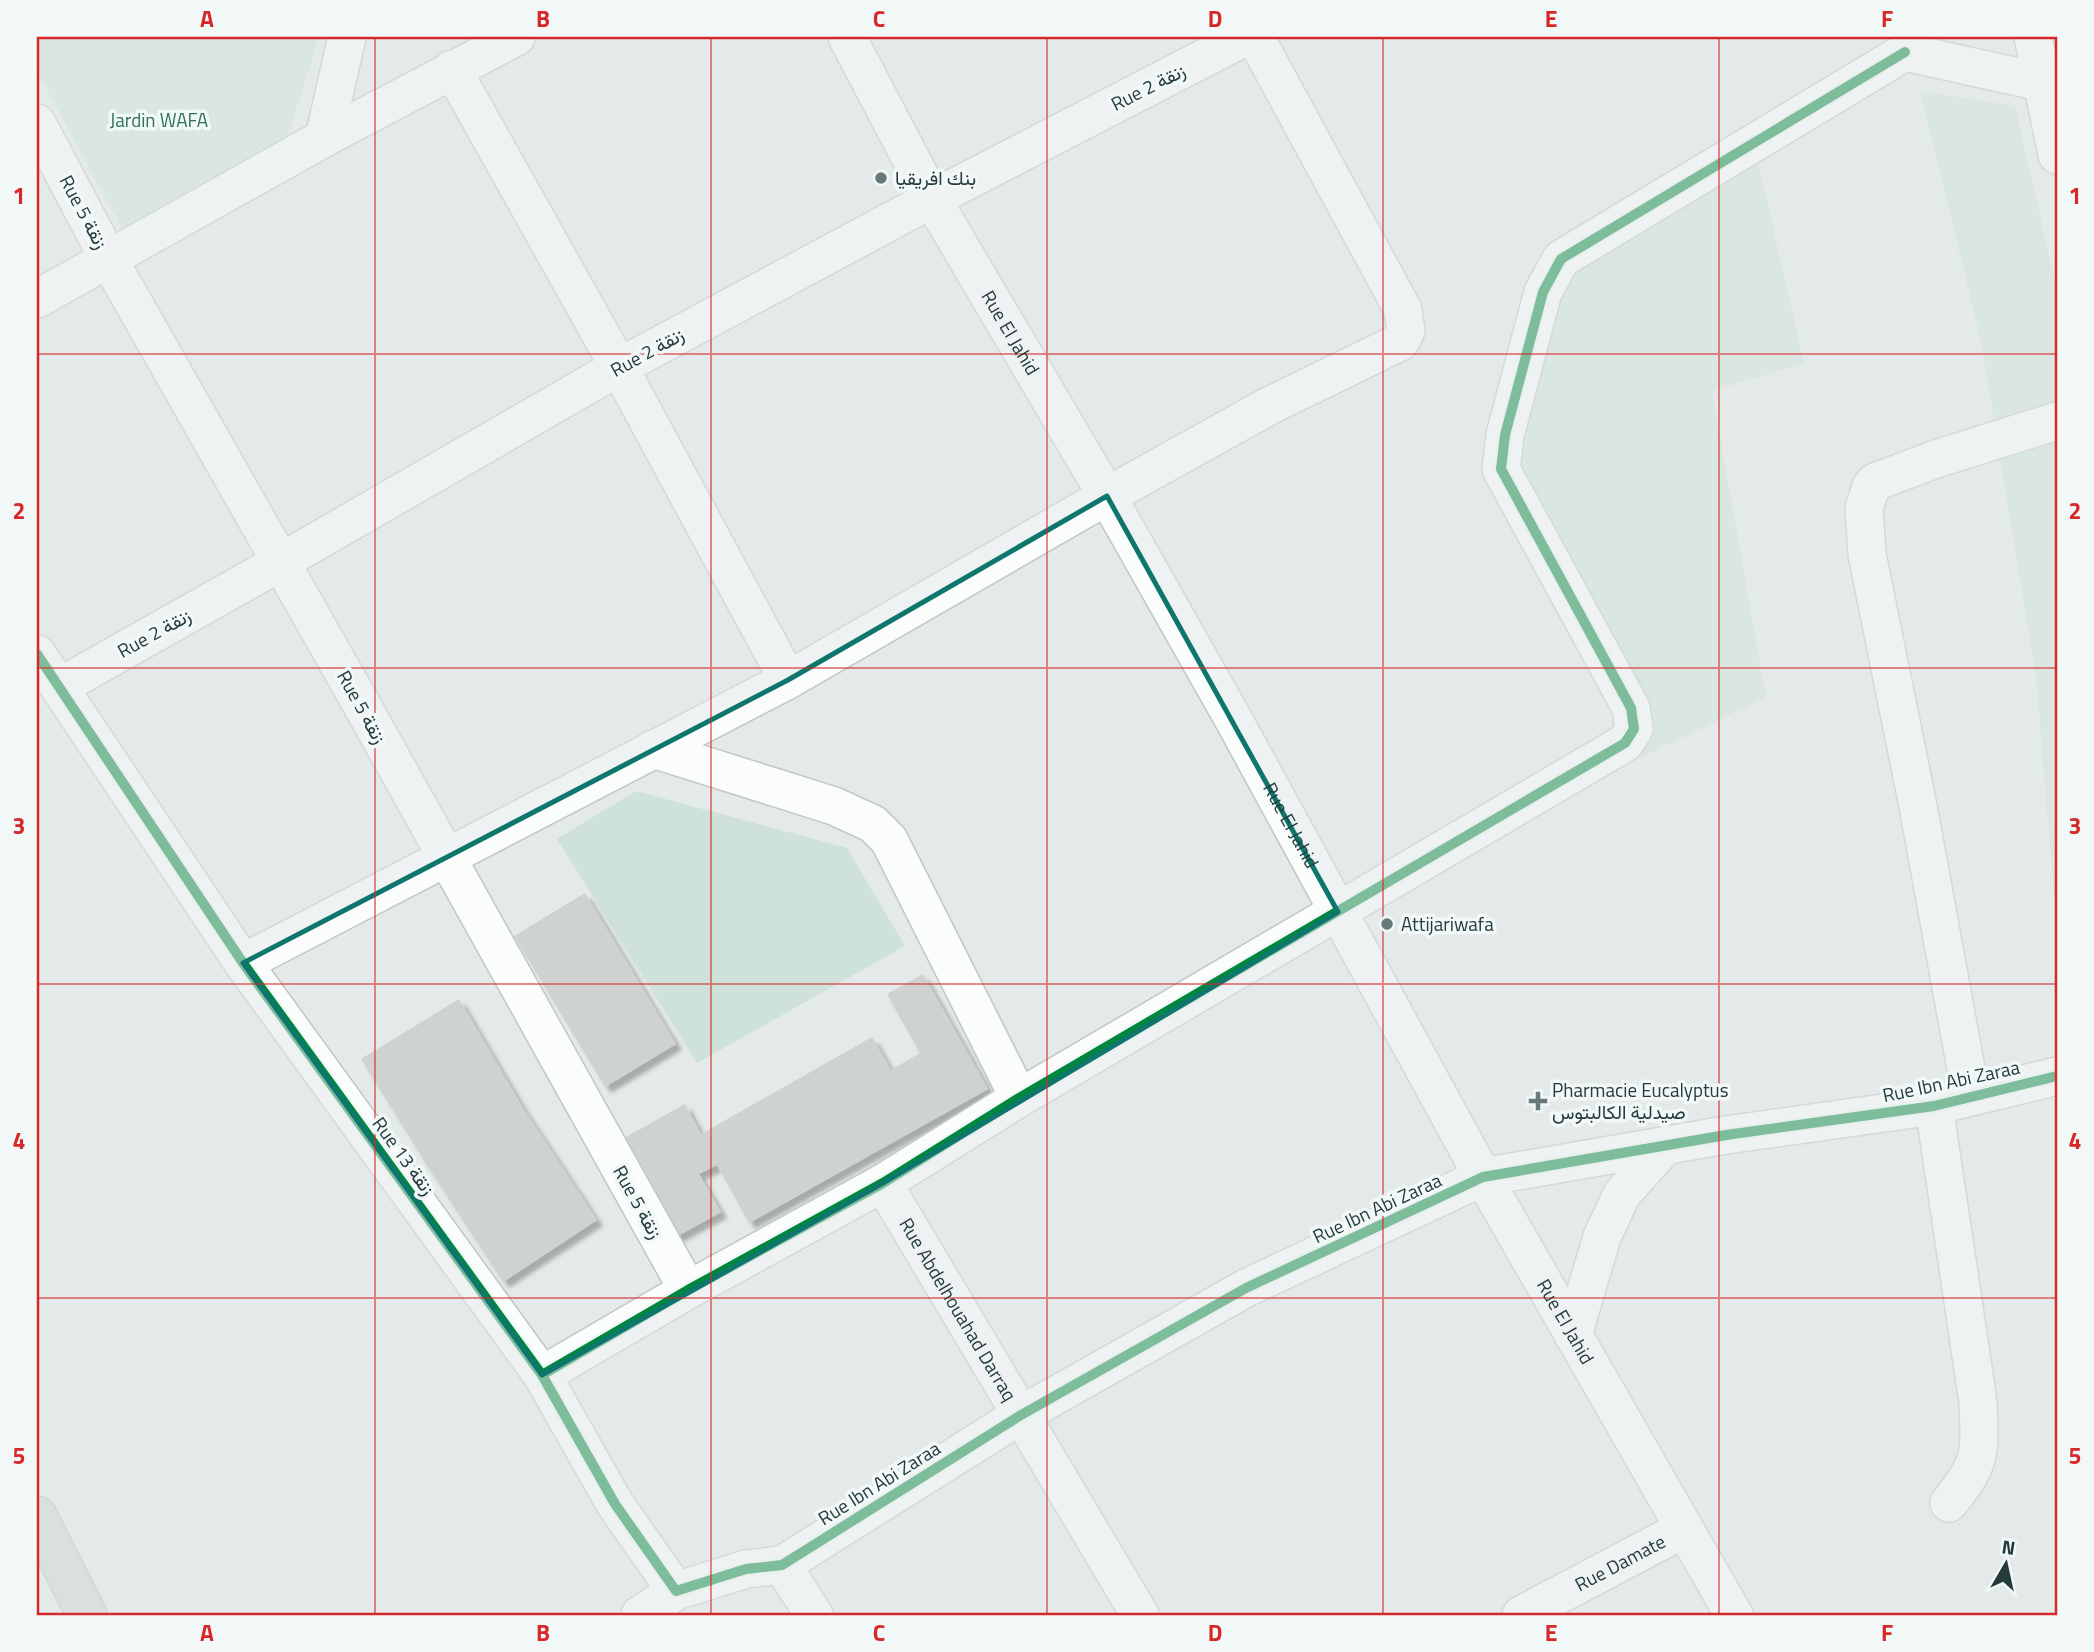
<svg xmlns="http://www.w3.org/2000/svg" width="2094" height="1652" font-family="'Titillium Web',Vazirmatn,sans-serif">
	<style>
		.green { fill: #cee2d9 }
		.building { fill: #ced3d2; filter: url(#shadow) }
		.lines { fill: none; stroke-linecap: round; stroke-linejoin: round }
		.street-casing { stroke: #c1c7c6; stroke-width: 40 }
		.primary-casing { stroke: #bdc6c5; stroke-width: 42 }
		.street { stroke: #fbfcfc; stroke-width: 37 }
		.primary { stroke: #ced6d5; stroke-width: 38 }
		.cycleway-casing { stroke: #f2f8f7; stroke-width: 15 }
		.cycleway { stroke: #00873e; stroke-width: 10 }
		.marked { fill: none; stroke: #0f766e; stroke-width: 5; stroke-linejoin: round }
		.grid { fill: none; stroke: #d62828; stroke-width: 2; stroke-opacity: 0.55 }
		.poi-dot { fill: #677978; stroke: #f2f8f7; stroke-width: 2.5 }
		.labels { text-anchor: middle; stroke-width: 7; stroke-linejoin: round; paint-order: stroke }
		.street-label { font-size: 19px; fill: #233c3b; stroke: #f2f8f7 }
		.park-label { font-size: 19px; fill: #2f7158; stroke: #f2f8f7 }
		.poi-label { font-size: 19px; fill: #233c3b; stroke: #f2f8f7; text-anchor: start }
		.neatline { fill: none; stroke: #d62828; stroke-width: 2.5 }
		.grid-label { font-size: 23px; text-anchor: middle; font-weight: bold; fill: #d62828 }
	</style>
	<defs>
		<filter id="shadow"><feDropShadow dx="6" dy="6" stdDeviation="2" flood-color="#0004"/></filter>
	</defs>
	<rect width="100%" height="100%" fill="#e4eae9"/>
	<!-- green -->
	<path class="green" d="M37,37H319L285,145L126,236L37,71Z
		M1920,91L2015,106L2057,290V930L2036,676L1981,341Z
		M1756,153L1804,363L1712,391L1766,697L1642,757L1504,492L1565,232Z
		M636,791L847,848L905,946L697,1063L557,839Z"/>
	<!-- building -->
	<path class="building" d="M585,893L676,1044L605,1087L514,936Z
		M923,974L988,1089L749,1223L717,1165L699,1174L721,1212L674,1238L619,1141L685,1104L701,1134L872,1037L891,1070L920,1053L887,994Z
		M459,999L523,1108L597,1220L503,1282L428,1167L361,1059Z"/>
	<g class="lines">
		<!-- street casing -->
		<g class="street-casing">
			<g id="street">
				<path id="s1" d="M847,37L932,199L1107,496L1236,724L1483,1177L1734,1615"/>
				<path d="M1917,37L1905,52L2041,82"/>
				<path d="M2033,37L2057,155"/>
				<path d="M452,69L619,367L788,680"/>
				<path d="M37,123L108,258L359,700L688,1290"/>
				<path d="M324,138L347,37"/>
				<path d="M37,299L324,138L516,37"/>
				<path d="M37,654L243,963L542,1375L615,1504L676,1591L746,1569L782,1565L1021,1415L1246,1288L1483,1177L1726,1135L1934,1106L2057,1076"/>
				<path d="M59,687L279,563L619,367L932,199L1245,37"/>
				<path d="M653,749L834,806L873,824L889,840L1019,1098"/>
				<path d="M243,963L788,680L1107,496L1269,406L1400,342L1406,331L1403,310L1255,37"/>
				<path d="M1971,1096L1918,806L1867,554L1864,508L1871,487L1875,482L1936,459L2057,421"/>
				<path d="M1934,1106L1978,1402C1980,1454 1982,1462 1949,1503"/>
				<path id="s2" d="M883,1183L1140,1615"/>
				<path d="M1573,1335L1602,1237L1622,1194L1665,1146"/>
				<path d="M542,1375L688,1290L883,1183L1019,1098L1625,743L1634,729L1631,708L1501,469L1505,435L1543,292L1561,259L1905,52"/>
				<path d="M782,1565L814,1615"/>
				<path d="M640,1615L676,1591"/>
				<path id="s3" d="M1521,1615L1684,1529"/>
			</g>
		</g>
		<!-- primary casing -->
		<g class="primary-casing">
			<path id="primary" d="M37,1516L87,1615"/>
		</g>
		<!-- street -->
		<use href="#street" class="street"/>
		<!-- primary -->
		<use href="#primary" class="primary"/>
		<!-- cycleway casing -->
		<g class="cycleway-casing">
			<path id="cycleway" d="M37,654L243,963L542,1375L615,1504L676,1591L746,1569L782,1565L1021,1415L1246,1288L1483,1177L1726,1135L1934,1106L2057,1076
				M542,1375L688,1290L883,1183L1019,1098L1625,743L1634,729L1631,708L1501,469L1505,435L1543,292L1561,259L1905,52"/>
		</g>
		<!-- cycleway -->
		<use href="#cycleway" class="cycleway"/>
	</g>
	<!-- marked area -->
	<path d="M0 0H2094V1652H0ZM1107,496L1338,912L883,1183L542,1375L243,963L788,680Z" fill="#e4eae9" fill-opacity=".55" fill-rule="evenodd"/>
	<path class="marked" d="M1107,496L1338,912L883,1183L542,1375L243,963L788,680Z"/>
	<!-- grid -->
	<path class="grid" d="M375,37V1615M711,37V1615M1047,37V1615M1383,37V1615M1719,37V1615M37,354H2057M37,668H2057M37,984H2057M37,1298H2057"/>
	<!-- markers -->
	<g class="poi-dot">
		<circle cx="881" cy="178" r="7"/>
		<circle cx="1387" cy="924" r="7"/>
		<path d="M1534.5 1090.5h7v7h7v7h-7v7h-7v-7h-7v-7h7z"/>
	</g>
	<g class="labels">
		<!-- street labels -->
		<g class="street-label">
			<text transform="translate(1148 87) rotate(-27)" y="7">Rue 2 زنقة</text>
			<text transform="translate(84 212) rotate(62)" y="7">Rue 5 زنقة</text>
			<text dy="7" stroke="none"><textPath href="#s1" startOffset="338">Rue El Jahid</textPath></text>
			<text transform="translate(647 352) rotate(-29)" y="7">Rue 2 زنقة</text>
			<text transform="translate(154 633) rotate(-29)" y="7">Rue 2 زنقة</text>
			<text transform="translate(362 707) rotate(61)" y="7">Rue 5 زنقة</text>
			<text dy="7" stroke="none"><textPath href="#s1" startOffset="905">Rue El Jahid</textPath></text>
			<text transform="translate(1951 1081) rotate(-12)" y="7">Rue Ibn Abi Zaraa</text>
			<text transform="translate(404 1156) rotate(54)" y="7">Rue 13 زنقة</text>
			<text transform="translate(638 1202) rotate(61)" y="7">Rue 5 زنقة</text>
			<text transform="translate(1377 1208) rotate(-25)" y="7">Rue Ibn Abi Zaraa</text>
			<text dy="7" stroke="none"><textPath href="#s2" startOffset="147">Rue Abdelhouahad Darraq</textPath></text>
			<text dy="7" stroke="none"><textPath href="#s1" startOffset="1472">Rue El Jahid</textPath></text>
			<text transform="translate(879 1483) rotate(-32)" y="7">Rue Ibn Abi Zaraa</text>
			<text dy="7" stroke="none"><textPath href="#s3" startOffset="112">Rue Damate</textPath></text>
		</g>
		<!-- park labels -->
		<g class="park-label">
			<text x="159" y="127">Jardin WAFA</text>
		</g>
		<!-- poi labels -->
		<g class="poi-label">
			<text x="895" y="185">بنك افريقيا</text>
			<text x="1401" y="931">Attijariwafa</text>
			<text x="1552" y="1097">Pharmacie Eucalyptus<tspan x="1552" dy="22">صيدلية الكالبتوس</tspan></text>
		</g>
	</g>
	<!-- border -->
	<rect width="2094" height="1652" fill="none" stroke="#f2f8f7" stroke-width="77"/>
	<!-- north arrow -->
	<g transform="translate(2006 1564) rotate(9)" stroke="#f2f8f7" stroke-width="5" paint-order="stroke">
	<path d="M0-5L12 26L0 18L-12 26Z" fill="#233c3b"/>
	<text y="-10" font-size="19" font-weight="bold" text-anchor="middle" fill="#233c3b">N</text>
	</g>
	<rect x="38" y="38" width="2018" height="1576" class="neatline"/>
	<g class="grid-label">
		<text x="207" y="27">A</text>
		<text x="543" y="27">B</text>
		<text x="879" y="27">C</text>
		<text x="1215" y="27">D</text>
		<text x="1551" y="27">E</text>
		<text x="1887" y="27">F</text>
		<text x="19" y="204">1</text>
		<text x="2075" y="204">1</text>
		<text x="19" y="519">2</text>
		<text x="2075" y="519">2</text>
		<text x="19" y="834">3</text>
		<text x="2075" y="834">3</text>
		<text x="19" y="1149">4</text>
		<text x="2075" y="1149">4</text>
		<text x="19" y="1464">5</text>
		<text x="2075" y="1464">5</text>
		<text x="207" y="1641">A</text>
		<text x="543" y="1641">B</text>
		<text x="879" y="1641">C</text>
		<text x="1215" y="1641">D</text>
		<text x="1551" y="1641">E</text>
		<text x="1887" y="1641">F</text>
	</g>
</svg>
